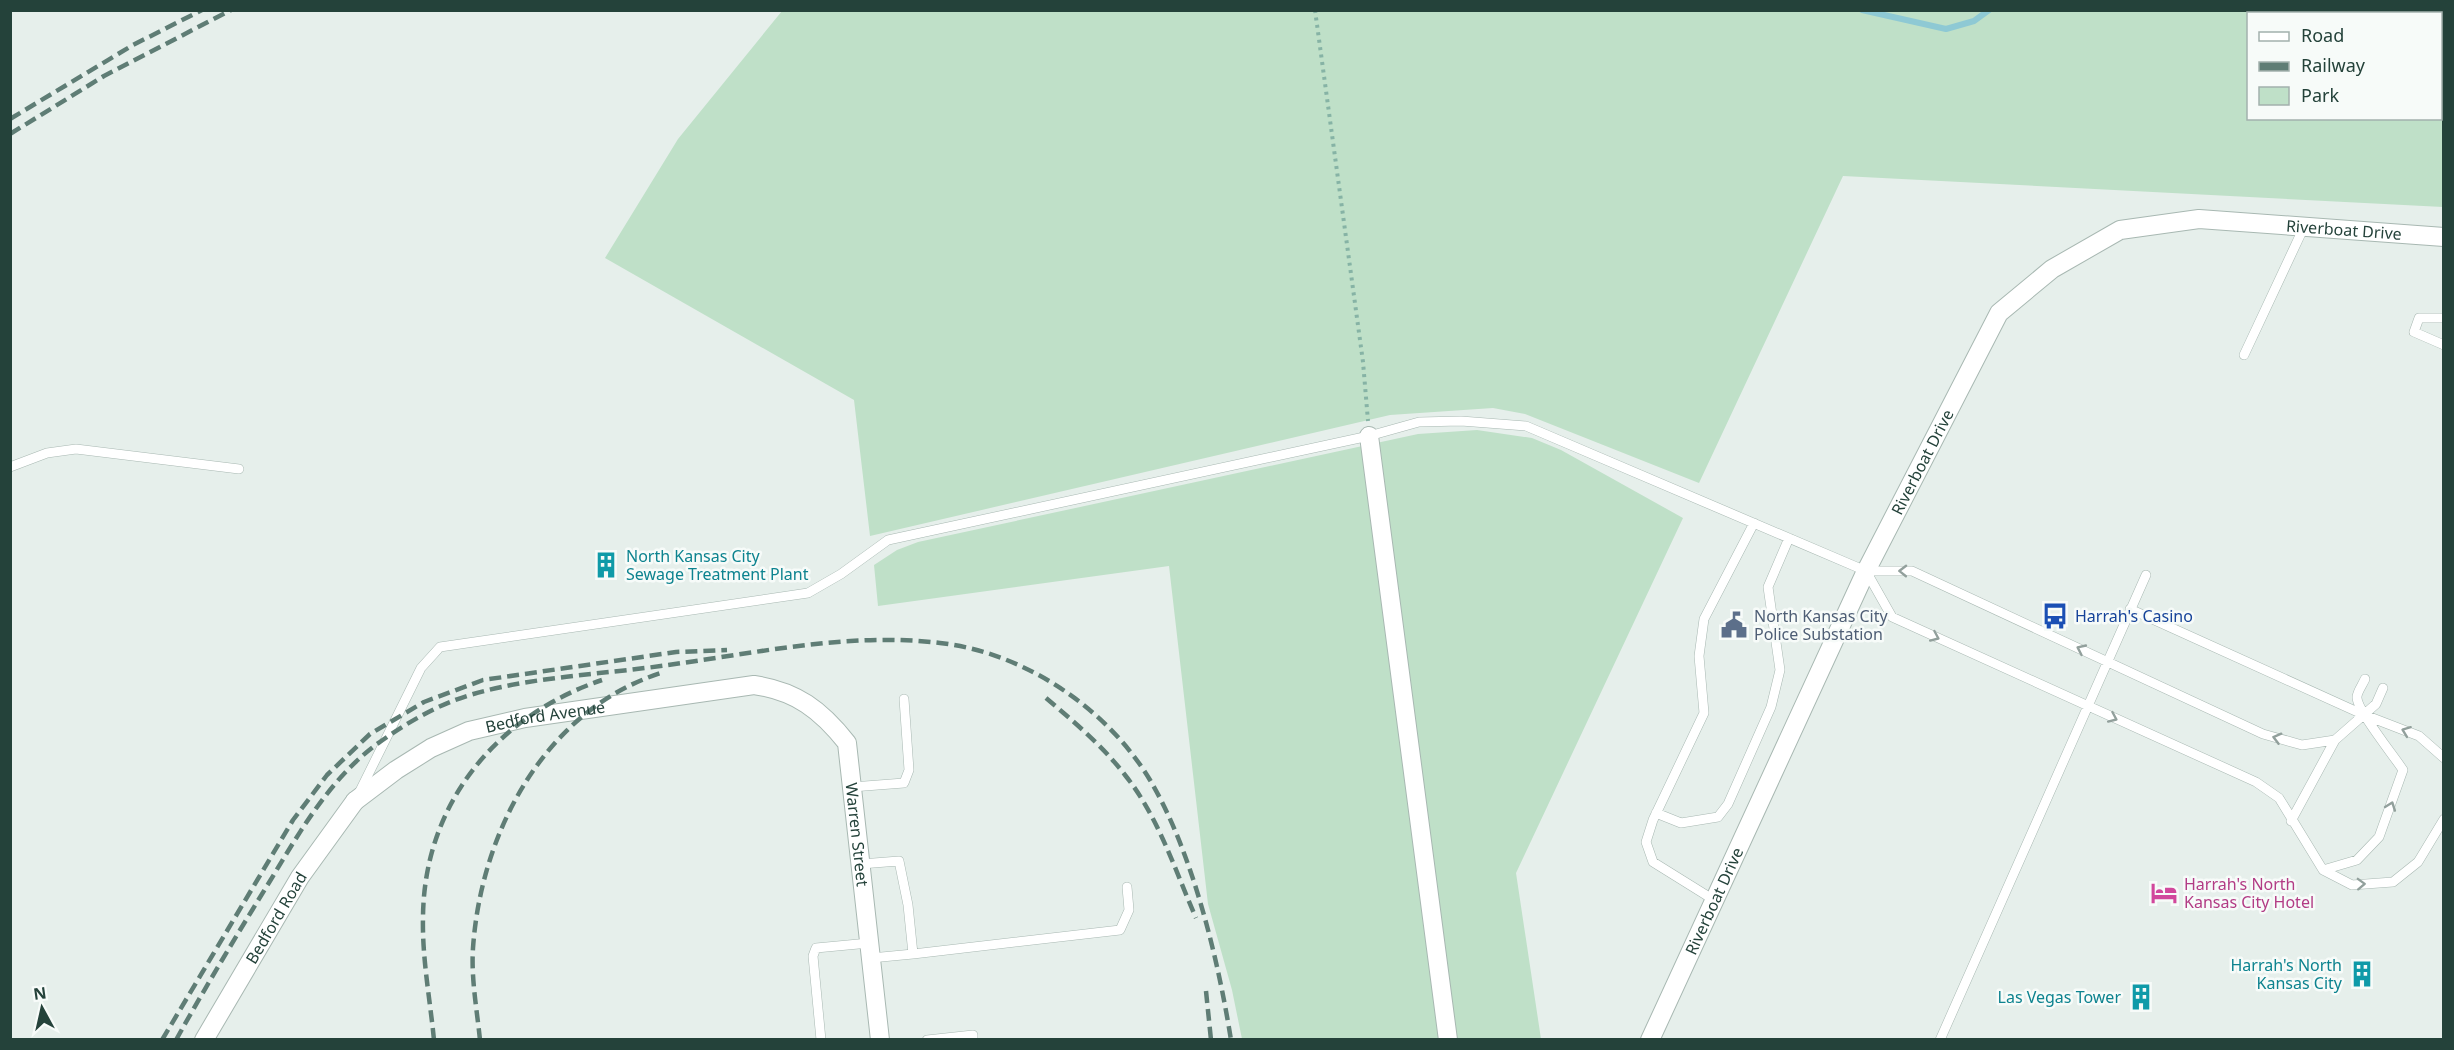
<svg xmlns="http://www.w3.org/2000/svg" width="2454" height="1050" font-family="'Noto Sans',sans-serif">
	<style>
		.green { fill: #bfe0c8; fill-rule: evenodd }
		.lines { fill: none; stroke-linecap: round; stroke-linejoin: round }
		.stream { stroke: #8ec9d4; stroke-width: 6 }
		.service-casing { stroke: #a8b8b2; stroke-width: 10 }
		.minor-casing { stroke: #a8b8b2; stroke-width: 20 }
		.tertiary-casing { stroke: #a8b8b2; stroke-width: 20 }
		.path { stroke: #86b3a5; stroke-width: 4; stroke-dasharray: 3 4.5; stroke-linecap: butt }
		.service { stroke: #fff; stroke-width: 9 }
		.minor { stroke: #fff; stroke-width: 18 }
		.tertiary { stroke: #fff; stroke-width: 18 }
		.rail { stroke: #5f7d75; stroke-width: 4.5; stroke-dasharray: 12 6; stroke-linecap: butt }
		.oneway { stroke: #92a09c }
		.labels { text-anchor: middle; stroke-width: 5; stroke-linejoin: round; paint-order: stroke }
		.street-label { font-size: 16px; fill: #24423a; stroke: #f7fbf9 }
		.culture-label { font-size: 16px; fill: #0d838f; stroke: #f7fbf9; text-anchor: end }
		.service-label { font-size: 16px; fill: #4e5e75; stroke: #f7fbf9; text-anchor: start }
		.transit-label { font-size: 16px; fill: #164399; stroke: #f7fbf9; text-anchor: start }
		.hotel-label { font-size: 16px; fill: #b23c85; stroke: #f7fbf9; text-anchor: start }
	</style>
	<rect width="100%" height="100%" fill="#e6efeb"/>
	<!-- green -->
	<path class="green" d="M782,11H2443V207L1843,176L1699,483L1525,414L1493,408L1390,415L870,536L854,400L605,258L678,139ZM2248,14H2440V118H2248Z
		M1477,430L1532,438L1561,450L1683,518L1516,873L1541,1039H1242L1232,990L1208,904L1169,566L878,606L874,565L897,550L918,542L1418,434Z"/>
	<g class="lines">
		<!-- stream -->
		<path class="stream" d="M1862,10L1946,29L1974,21L1989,10
			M2324,10L2330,14
			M2440,28H2444"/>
		<!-- service casing -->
		<g class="service-casing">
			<path id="service" d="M2444,318H2419L2414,332L2444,345
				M2244,355L2304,227
				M10,467L47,453L76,449L239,469
				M1866,571L1892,617L2256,782L2279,798L2323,870L2352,885L2393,882L2418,862L2444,819
				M2130,609L2362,714L2419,736L2444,758
				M852,787L904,783L909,770L904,699
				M359,793L421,668L440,647L808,593L841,574L888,540L1369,436L1419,422L1461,421L1526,426L1866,571H1912L2263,734L2302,745L2335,740
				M1656,813L1681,823L1718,817L1728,804L1771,707L1780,670L1768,587L1789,538
				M2291,821L2335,740L2376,704L2383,688
				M861,864L899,861L908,905L913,954L871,958
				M2323,870L2357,860L2379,837L2403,770C2394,756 2356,709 2357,697C2357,692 2363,684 2365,679
				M1714,900L1653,862L1646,842L1653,820L1704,713L1699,656L1704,619L1754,523
				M913,954L1120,930L1129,910L1127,887
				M821,1040L813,956L816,948L869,943
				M927,1040L973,1035V1040
				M1940,1040L2146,575"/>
		</g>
		<!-- minor casing -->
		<g class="minor-casing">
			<g id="minor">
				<path d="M1369,436L1448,1040"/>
				<path id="s1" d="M355,801L396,770L431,748L469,731L525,718L754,685C796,691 821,710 847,743L880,1040"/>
				<path id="s2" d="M1650,1040L1866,571L1999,313L2052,269L2120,230L2199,219L2444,237"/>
			</g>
		</g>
		<!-- tertiary casing -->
		<g class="tertiary-casing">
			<g id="tertiary">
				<path id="s3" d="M204,1040L300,877L355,801"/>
			</g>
		</g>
		<!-- path -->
		<path class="path" d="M1315,10L1363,362L1368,421"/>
		<!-- service -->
		<use href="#service" class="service"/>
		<!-- minor -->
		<use href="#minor" class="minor"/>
		<!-- tertiary -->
		<use href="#tertiary" class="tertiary"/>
		<!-- rail -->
		<path class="rail" d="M10,119L133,45L202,10
			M10,134L104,76L231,10
			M1046,698C1074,722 1102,745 1125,775C1158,816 1175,870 1196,918
			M1206,991L1211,1040
			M162,1040L293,820L327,775L370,734L424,702L483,680L676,652L727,650
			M176,1040C206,986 238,933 270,881C299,833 328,782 373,747C396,730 423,713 450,702C513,677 600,675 668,665C757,653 849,632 940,643C1023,652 1107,708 1150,780C1192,851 1218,958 1231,1040
			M434,1040C430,999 422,958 423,917C424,804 496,716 602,680
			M480,1040C477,1010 471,979 473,948C481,831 546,708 664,672"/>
	</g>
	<!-- one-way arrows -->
	<defs><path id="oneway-chevron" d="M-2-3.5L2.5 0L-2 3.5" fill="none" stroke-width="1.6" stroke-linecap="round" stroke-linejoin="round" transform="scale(1.5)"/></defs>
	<g class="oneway">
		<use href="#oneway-chevron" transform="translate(1903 571) rotate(-179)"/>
		<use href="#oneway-chevron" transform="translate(1935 637) rotate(24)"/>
		<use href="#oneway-chevron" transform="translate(2081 649) rotate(-155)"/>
		<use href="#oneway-chevron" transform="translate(2113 718) rotate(24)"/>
		<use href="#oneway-chevron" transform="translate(2406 731) rotate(-159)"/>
		<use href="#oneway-chevron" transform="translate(2277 738) rotate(-165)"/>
		<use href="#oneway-chevron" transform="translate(2391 806) rotate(-70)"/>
		<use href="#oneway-chevron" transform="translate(2361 884) rotate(-2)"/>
	</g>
	<!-- icons -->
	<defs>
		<g id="building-bare" transform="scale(2.07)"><path d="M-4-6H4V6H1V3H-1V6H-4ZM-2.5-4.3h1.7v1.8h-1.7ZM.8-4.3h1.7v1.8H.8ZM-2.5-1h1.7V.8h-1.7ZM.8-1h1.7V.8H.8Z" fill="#0f9aa8" stroke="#f7fbf9" stroke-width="2.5" paint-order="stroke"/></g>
		<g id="bus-bare" transform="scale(2.07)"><path d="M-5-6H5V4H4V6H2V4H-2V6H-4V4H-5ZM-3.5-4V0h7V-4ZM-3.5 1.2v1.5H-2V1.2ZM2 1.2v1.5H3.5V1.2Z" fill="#1a4fb4" stroke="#f7fbf9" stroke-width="2.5" paint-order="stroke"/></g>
		<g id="civic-bare" transform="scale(2.07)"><path d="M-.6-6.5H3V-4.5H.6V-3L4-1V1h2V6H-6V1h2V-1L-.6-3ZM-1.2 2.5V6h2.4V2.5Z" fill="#5c6f8a" stroke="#f7fbf9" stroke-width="2.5" paint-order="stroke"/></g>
		<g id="hotel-bare" transform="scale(2.07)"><path d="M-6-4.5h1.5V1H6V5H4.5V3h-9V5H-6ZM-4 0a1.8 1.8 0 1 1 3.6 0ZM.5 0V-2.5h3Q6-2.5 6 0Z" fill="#d1479c" stroke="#f7fbf9" stroke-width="2.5" paint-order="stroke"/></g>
	</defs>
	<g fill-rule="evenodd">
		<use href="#building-bare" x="606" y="565"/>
		<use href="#bus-bare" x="2055" y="616"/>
		<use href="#civic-bare" x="1734" y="625"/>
		<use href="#hotel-bare" x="2164" y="893"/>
		<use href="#building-bare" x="2362" y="974"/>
		<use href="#building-bare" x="2141" y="997"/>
	</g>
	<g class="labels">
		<!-- street labels -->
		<g class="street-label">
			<text dy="6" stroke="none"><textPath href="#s2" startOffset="1179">Riverboat Drive</textPath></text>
			<text dy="6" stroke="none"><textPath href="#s2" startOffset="639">Riverboat Drive</textPath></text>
			<text dy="6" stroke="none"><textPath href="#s1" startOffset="212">Bedford Avenue</textPath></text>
			<text dy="6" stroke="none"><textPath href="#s1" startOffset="628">Warren Street</textPath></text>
			<text dy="6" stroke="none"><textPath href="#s2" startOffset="153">Riverboat Drive</textPath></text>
			<text dy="6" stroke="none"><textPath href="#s3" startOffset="142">Bedford Road</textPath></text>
		</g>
		<!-- culture labels -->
		<g class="culture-label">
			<text x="626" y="562" text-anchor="start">North Kansas City<tspan x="626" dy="18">Sewage Treatment Plant</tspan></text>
			<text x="2342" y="971">Harrah's North<tspan x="2342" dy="18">Kansas City</tspan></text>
			<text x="2121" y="1003">Las Vegas Tower</text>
		</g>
		<!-- service labels -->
		<g class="service-label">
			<text x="1754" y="622">North Kansas City<tspan x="1754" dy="18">Police Substation</tspan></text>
		</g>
		<!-- transit labels -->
		<g class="transit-label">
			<text x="2075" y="622">Harrah's Casino</text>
		</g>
		<!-- hotel labels -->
		<g class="hotel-label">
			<text x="2184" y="890">Harrah's North<tspan x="2184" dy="18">Kansas City Hotel</tspan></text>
		</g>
	</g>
	<!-- border -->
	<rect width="2454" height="1050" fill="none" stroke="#24423a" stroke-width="24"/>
	<!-- legend -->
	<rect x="2247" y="12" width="195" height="108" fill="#f7fbf9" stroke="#a3b1ad" stroke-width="1.5"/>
	<rect x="2259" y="32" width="30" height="9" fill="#ffffff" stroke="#a3b1ad" stroke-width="1.5"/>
	<text x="2301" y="42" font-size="18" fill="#24423a">Road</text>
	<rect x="2259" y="62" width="30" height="9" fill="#5f7d75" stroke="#a3b1ad" stroke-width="1.5"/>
	<text x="2301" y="72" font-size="18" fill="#24423a">Railway</text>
	<rect x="2259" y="87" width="30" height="18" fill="#bfe0c8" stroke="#a3b1ad" stroke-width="1.5"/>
	<text x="2301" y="102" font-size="18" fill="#24423a">Park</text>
	<!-- north arrow -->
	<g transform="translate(42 1008) rotate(352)" stroke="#f7fbf9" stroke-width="4.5" paint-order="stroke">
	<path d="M0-4.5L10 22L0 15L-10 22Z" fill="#24423a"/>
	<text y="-9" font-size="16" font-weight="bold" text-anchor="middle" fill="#24423a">N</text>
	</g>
</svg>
